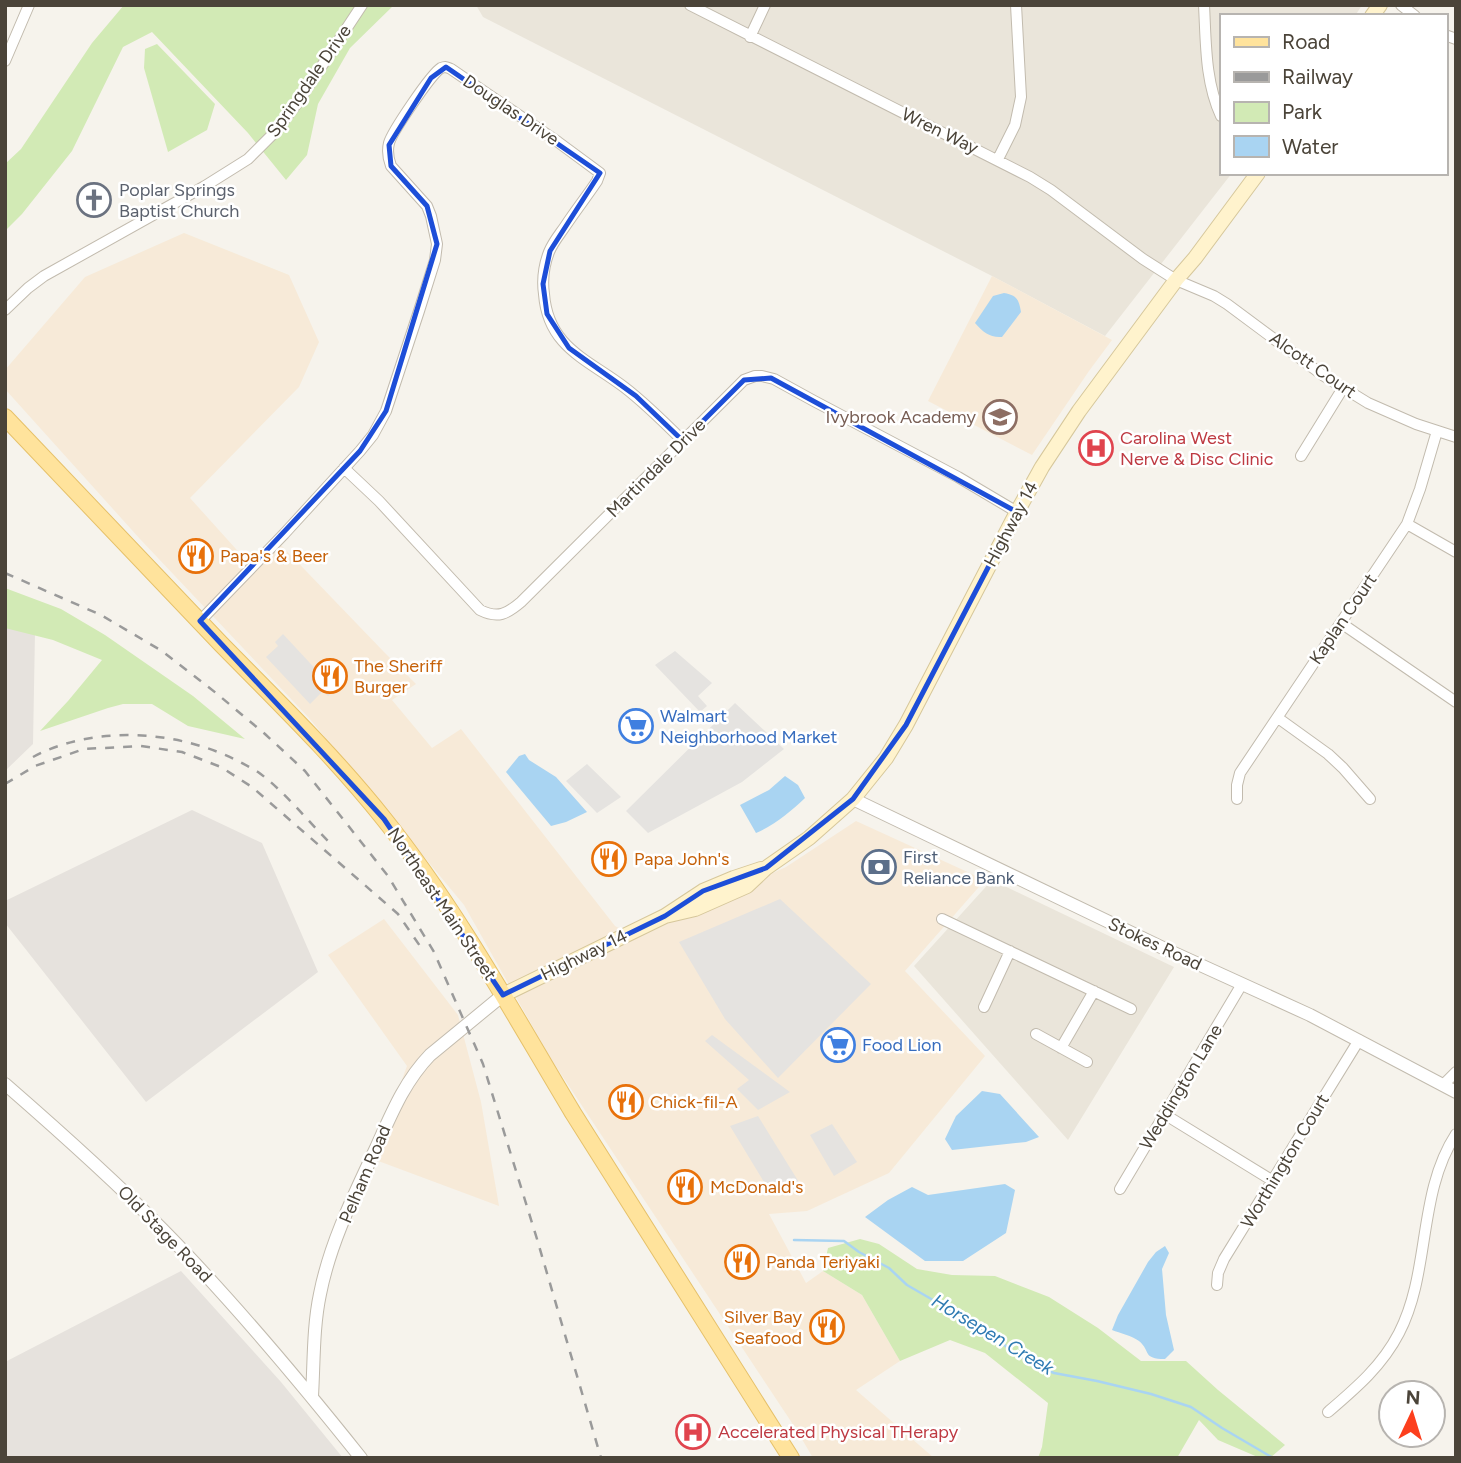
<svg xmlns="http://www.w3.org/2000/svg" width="1461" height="1463" font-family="Figtree,sans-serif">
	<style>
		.residential { fill: #eae5da }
		.commercial { fill: #f7ead8 }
		.industrial { fill: #e6e2dd }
		.green { fill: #d2eab5 }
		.parking { fill: #e5e3e0 }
		.water { fill: #a9d4f2 }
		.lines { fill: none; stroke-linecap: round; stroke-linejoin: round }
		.stream { stroke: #a9d4f2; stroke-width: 2.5 }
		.minor-casing { stroke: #c2bbae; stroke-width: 12 }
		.tertiary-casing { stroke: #c2bbae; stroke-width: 14 }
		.secondary-casing { stroke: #d6c79b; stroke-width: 16 }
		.primary-casing { stroke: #e6c16a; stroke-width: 18 }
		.minor { stroke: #fff; stroke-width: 10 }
		.tertiary { stroke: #fff; stroke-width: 12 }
		.secondary { stroke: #fff3cd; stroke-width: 14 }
		.primary { stroke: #ffe39c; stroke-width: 16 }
		.rail { stroke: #9a9a9a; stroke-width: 2.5; stroke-dasharray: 9 9; stroke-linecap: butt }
		.marked { fill: none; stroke: #1d4ed8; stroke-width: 5; stroke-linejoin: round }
		.labels { text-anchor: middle; stroke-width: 5; stroke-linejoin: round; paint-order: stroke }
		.street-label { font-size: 18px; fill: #4b4439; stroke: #fff }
		.worship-label { font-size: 18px; fill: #5b616d; stroke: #fff; text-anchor: start }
		.education-label { font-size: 18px; fill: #785e54; stroke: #fff; text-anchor: end }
		.health-label { font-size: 18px; fill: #be3a42; stroke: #fff; text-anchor: start }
		.food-label { font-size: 18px; fill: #c56008; stroke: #fff; text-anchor: start }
		.shop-label { font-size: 18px; fill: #366cbe; stroke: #fff; text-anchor: start }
		.service-label { font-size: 18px; fill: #4e5e75; stroke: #fff; text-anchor: start }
		.water-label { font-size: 19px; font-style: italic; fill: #2e7ab2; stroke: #fff }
	</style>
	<rect width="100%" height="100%" fill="#f6f3ec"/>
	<!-- residential -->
	<path class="residential" d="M476,5H1362L1355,16H1221V173H1232L1105,336L992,276L483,17Z
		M992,880L1174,967L1068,1140L914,966Z"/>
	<!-- commercial -->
	<path class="commercial" d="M184,233L289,275L319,342L299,387L190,498L254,569L281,545L384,652L416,684L392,700L432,748L461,729L615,926L638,938L695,909L786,867L856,821L985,880L905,971L985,1056L889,1173L807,1211L769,1214L806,1283L823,1271L862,1295L900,1361L856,1390L934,1458H813L796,1429L551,1059L464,905L309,718L140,539L5,389V370L85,277Z
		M992,276L1112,340L1089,371L1032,455L928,401Z
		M384,919L458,1015L481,1102L499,1206L373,1159L407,1066L328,955Z"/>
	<!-- industrial -->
	<path class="industrial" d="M5,626L35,632L33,744L5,771Z
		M192,810L262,843L318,972L146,1102L5,923V901Z
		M181,1271L281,1382L343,1458H5V1362Z"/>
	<!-- green -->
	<path class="green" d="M124,5H394L350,48L318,104L307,155L286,180L248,133L152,32L123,47L72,151L22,214L5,231V164L21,149L92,43Z
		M157,44L215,104L207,130L168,152L144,68L145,49Z
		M5,588L61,609L105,635L193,696L245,739L188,726L152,704H123L108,708L40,731L68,701L102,660L53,640L5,628Z
		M860,1239L879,1244L917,1269L952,1275L995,1276L1049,1297L1098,1328L1141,1361H1186L1218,1390L1285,1445L1270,1458H1260L1218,1440L1199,1420L1177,1458H1038L1042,1447L1048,1403L985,1353L950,1340L900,1361L862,1295L823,1271L828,1248Z"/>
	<!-- parking -->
	<path class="parking" d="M283,634L335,690L328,696L323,691L310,704L266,657L278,646L275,642Z
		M675,651L712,683L698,696L707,706L700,712L655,665Z
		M735,703L784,749L742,782L648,833L626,811Z
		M587,764L621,797L597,813L566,781Z
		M780,899L871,984L778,1078L725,1019L679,942Z
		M712,1035L790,1092L758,1110L737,1089L749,1080L705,1041Z
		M758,1116L805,1192L798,1196L791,1184L770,1192L730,1126Z
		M832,1124L857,1162L834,1176L810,1135Z"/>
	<!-- water -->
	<path class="water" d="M1004,293C1017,295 1019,300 1021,312L1002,337C990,338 983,332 975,323L993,296Z
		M525,754L529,760L556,777L587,812L566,822L551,826L506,772L519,756Z
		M785,776L798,785L805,798C790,812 775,825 756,833L740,805L769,790Z
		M982,1091L1000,1094L1039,1137L1026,1142L952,1150L945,1139L956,1116Z
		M1005,1184L1015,1190L1006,1233L963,1261H925L865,1217L888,1200L912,1187L928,1195Z
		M1165,1246L1169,1253L1162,1269L1166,1315L1174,1350L1165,1359C1142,1359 1151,1351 1139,1341C1132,1336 1120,1333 1112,1330L1118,1315L1148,1262L1156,1252Z"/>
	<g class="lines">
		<!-- stream -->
		<path class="stream" d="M794,1240L844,1241L859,1252L889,1268L907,1285L990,1333L1014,1353L1034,1364L1054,1373L1097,1381L1151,1394L1191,1407L1222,1428L1273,1458"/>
		<!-- minor casing -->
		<g class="minor-casing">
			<path id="minor" d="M690,5L1030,177L1051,190L1143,259L1176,280L1214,296L1227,304L1324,376L1368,403L1416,424L1456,437
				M1204,5C1206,42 1205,82 1221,116
				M1401,5L1415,16
				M1445,35L1456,39
				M750,37L765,5
				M5,61L29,5
				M998,159L1015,125L1021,97L1016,5
				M5,310L28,288L44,276L205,186L248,159L274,133L298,102L362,5
				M1301,456L1343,388
				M344,468L379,501L480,610C498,619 507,614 521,602L739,385L744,380L755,376H762L774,379L814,401L958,477L1017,512
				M1407,524L1456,552
				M200,621L284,534L360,451L373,435L386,411L419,311L435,260L437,244L431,216L427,206L391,166C388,158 387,151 389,143C392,132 431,74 441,68C446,66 446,67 451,69L558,142L600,173L597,181C587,196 576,210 566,225C560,234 553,242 549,252C544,265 542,280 544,294C548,347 587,359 624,387C645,403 664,422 683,441
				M1341,623L1456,702
				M1278,718L1328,754L1343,768L1370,799
				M1237,799V785L1240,773L1407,524L1420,489L1437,431
				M942,919L1131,1009
				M984,1007L1010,951
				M1036,1034L1087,1062
				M1061,1048L1094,991
				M1443,1085L1456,1072
				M1164,1114L1273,1181
				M1120,1189L1242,984
				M1217,1285L1218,1273L1224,1259L1359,1040
				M1328,1412C1356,1388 1382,1366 1399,1333C1431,1271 1417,1194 1456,1134"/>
		</g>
		<!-- tertiary casing -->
		<g class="tertiary-casing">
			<path id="tertiary" d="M853,799L1163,948L1310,1015L1456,1092
				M5,1084C59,1131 112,1178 162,1229C233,1301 298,1379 361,1458
				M312,1396C314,1362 313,1327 320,1294C330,1243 354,1195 376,1148C391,1115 404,1082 430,1055L503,995"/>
		</g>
		<!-- secondary casing -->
		<g class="secondary-casing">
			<path id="secondary" d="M1372,16L1380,5
				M665,916L695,909L747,886L766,868L809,838L853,799L886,758L906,725L1017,512L1042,467L1079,411L1176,280L1195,258L1258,173
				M503,995L665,916L703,891L734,878L761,869"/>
		</g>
		<!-- primary casing -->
		<g class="primary-casing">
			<path id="primary" d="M5,417C78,493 149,569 221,644C277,701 334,756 384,819C457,910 513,1013 573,1113L791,1458"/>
		</g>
		<!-- minor -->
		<use href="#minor" class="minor"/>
		<!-- tertiary -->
		<use href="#tertiary" class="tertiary"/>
		<!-- secondary -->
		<use href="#secondary" class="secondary"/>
		<!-- primary -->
		<use href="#primary" class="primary"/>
		<!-- rail -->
		<path class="rail" d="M5,573L101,615L162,651L216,693L265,734L305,771L388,876L434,952L483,1064L537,1239L601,1458
			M33,757C93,725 174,730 234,759C242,763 250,767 258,772C283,790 307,820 330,843
			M5,784L35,766L84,749L141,746L182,752L221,767L252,787L398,914L420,946"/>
	</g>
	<!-- marked area -->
	<path class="marked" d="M446,67L600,173L550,251L543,284L547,314L569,348L636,396L683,441L744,380L771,378L1017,512L906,725L853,799L766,868L703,891L665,916L503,995L384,819L200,621L360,451L386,411L437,244L427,206L391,166L389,145L431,78Z"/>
	<!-- icons -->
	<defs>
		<g id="church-ring" transform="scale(1.75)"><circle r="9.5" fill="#fff" stroke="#6b7280" stroke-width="1.5"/><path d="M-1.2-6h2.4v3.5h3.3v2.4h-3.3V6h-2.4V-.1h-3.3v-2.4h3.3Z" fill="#6b7280"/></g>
		<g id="school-ring" transform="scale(1.75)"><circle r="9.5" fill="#fff" stroke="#8d6e63" stroke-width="1.5"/><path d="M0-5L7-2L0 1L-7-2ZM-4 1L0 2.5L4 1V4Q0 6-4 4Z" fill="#8d6e63"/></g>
		<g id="hospital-ring" transform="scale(1.75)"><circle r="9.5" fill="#fff" stroke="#e0444e" stroke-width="1.5"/><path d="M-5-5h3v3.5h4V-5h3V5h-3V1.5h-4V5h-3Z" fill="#e0444e"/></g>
		<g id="restaurant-ring" transform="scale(1.75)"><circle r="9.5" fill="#fff" stroke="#e8710a" stroke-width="1.5"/><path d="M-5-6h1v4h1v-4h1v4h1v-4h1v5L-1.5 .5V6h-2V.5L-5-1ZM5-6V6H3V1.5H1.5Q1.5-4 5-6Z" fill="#e8710a"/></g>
		<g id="supermarket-ring" transform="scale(1.75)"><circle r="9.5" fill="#fff" stroke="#3f7fe0" stroke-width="1.5"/><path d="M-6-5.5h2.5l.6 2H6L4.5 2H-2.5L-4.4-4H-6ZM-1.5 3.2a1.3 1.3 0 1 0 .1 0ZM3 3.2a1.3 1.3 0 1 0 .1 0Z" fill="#3f7fe0"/></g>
		<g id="bank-ring" transform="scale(1.75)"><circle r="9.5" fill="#fff" stroke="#5c6f8a" stroke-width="1.5"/><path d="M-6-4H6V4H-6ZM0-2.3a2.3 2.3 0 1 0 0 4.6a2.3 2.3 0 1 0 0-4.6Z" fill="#5c6f8a"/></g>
	</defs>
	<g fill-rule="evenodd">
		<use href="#church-ring" x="94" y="200"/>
		<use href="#school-ring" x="1000" y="417"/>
		<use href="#hospital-ring" x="1096" y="448"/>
		<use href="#restaurant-ring" x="196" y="556"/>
		<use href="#restaurant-ring" x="330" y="676"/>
		<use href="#supermarket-ring" x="636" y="726"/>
		<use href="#restaurant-ring" x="609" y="859"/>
		<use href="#bank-ring" x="879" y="867"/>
		<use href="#supermarket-ring" x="838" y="1045"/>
		<use href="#restaurant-ring" x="626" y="1102"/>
		<use href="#restaurant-ring" x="685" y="1187"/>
		<use href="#restaurant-ring" x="742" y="1262"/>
		<use href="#restaurant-ring" x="827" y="1327"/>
		<use href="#hospital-ring" x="693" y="1432"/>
	</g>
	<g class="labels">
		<!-- street labels -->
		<g class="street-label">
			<text transform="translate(309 81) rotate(-55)" y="6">Springdale Drive</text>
			<text transform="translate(511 110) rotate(34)" y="6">Douglas Drive</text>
			<text transform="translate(940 131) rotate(26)" y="6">Wren Way</text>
			<text transform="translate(1313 365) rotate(35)" y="6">Alcott Court</text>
			<text transform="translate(656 468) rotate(-45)" y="6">Martindale Drive</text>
			<text transform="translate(1011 524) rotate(-62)" y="6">Highway 14</text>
			<text transform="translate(1343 619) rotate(-56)" y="6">Kaplan Court</text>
			<text transform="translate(442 904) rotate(56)" y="6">Northeast Main Street</text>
			<text transform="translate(1155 944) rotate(25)" y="6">Stokes Road</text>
			<text transform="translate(584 955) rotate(-26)" y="6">Highway 14</text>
			<text transform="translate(1181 1087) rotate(-59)" y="6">Weddington Lane</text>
			<text transform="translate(1285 1161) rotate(-59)" y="6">Worthington Court</text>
			<text transform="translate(365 1174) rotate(-67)" y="6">Pelham Road</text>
			<text transform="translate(165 1234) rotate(46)" y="6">Old Stage Road</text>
		</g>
		<!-- worship labels -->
		<g class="worship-label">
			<text x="119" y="196">Poplar Springs<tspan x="119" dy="21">Baptist Church</tspan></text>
		</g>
		<!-- education labels -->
		<g class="education-label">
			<text x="976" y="423">Ivybrook Academy</text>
		</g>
		<!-- health labels -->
		<g class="health-label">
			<text x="1120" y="444">Carolina West<tspan x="1120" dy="21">Nerve &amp; Disc Clinic</tspan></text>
			<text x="718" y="1438">Accelerated Physical THerapy</text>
		</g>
		<!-- food labels -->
		<g class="food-label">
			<text x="220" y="562">Papa's &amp; Beer</text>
			<text x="354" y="672">The Sheriff<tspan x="354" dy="21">Burger</tspan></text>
			<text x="634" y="865">Papa John's</text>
			<text x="650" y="1108">Chick-fil-A</text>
			<text x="710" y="1193">McDonald's</text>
			<text x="766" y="1268">Panda Teriyaki</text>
			<text x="802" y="1323" text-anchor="end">Silver Bay<tspan x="802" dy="21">Seafood</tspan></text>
		</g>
		<!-- shop labels -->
		<g class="shop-label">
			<text x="660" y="722">Walmart<tspan x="660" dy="21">Neighborhood Market</tspan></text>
			<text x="862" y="1051">Food Lion</text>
		</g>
		<!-- service labels -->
		<g class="service-label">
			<text x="903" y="863">First<tspan x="903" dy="21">Reliance Bank</tspan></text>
		</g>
		<!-- water labels -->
		<g class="water-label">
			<text transform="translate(993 1334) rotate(31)" y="7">Horsepen Creek</text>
		</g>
	</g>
	<!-- border -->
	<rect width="1461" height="1463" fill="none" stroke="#4b4439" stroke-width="14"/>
	<!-- legend -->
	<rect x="1220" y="14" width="228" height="161" fill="#ffffff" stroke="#b7b4b0" stroke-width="2"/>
	<rect x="1234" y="37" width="35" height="10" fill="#ffe39c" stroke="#b7b4b0" stroke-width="2"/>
	<text x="1282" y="49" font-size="21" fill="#4b4439">Road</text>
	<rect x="1234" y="72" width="35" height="10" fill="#9a9a9a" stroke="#b7b4b0" stroke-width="2"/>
	<text x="1282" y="84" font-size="21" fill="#4b4439">Railway</text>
	<rect x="1234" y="102" width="35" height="21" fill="#d2eab5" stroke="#b7b4b0" stroke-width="2"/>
	<text x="1282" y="119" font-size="21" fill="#4b4439">Park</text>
	<rect x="1234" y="136" width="35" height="21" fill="#a9d4f2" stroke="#b7b4b0" stroke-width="2"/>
	<text x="1282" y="154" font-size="21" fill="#4b4439">Water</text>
	<!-- north arrow -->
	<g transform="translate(1412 1414) rotate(4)"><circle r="33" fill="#ffffff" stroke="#b7b4b0" stroke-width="2"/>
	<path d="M0-5L12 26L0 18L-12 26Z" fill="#fc3f1d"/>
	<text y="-10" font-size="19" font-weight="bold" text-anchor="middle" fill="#4b4439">N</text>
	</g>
</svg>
